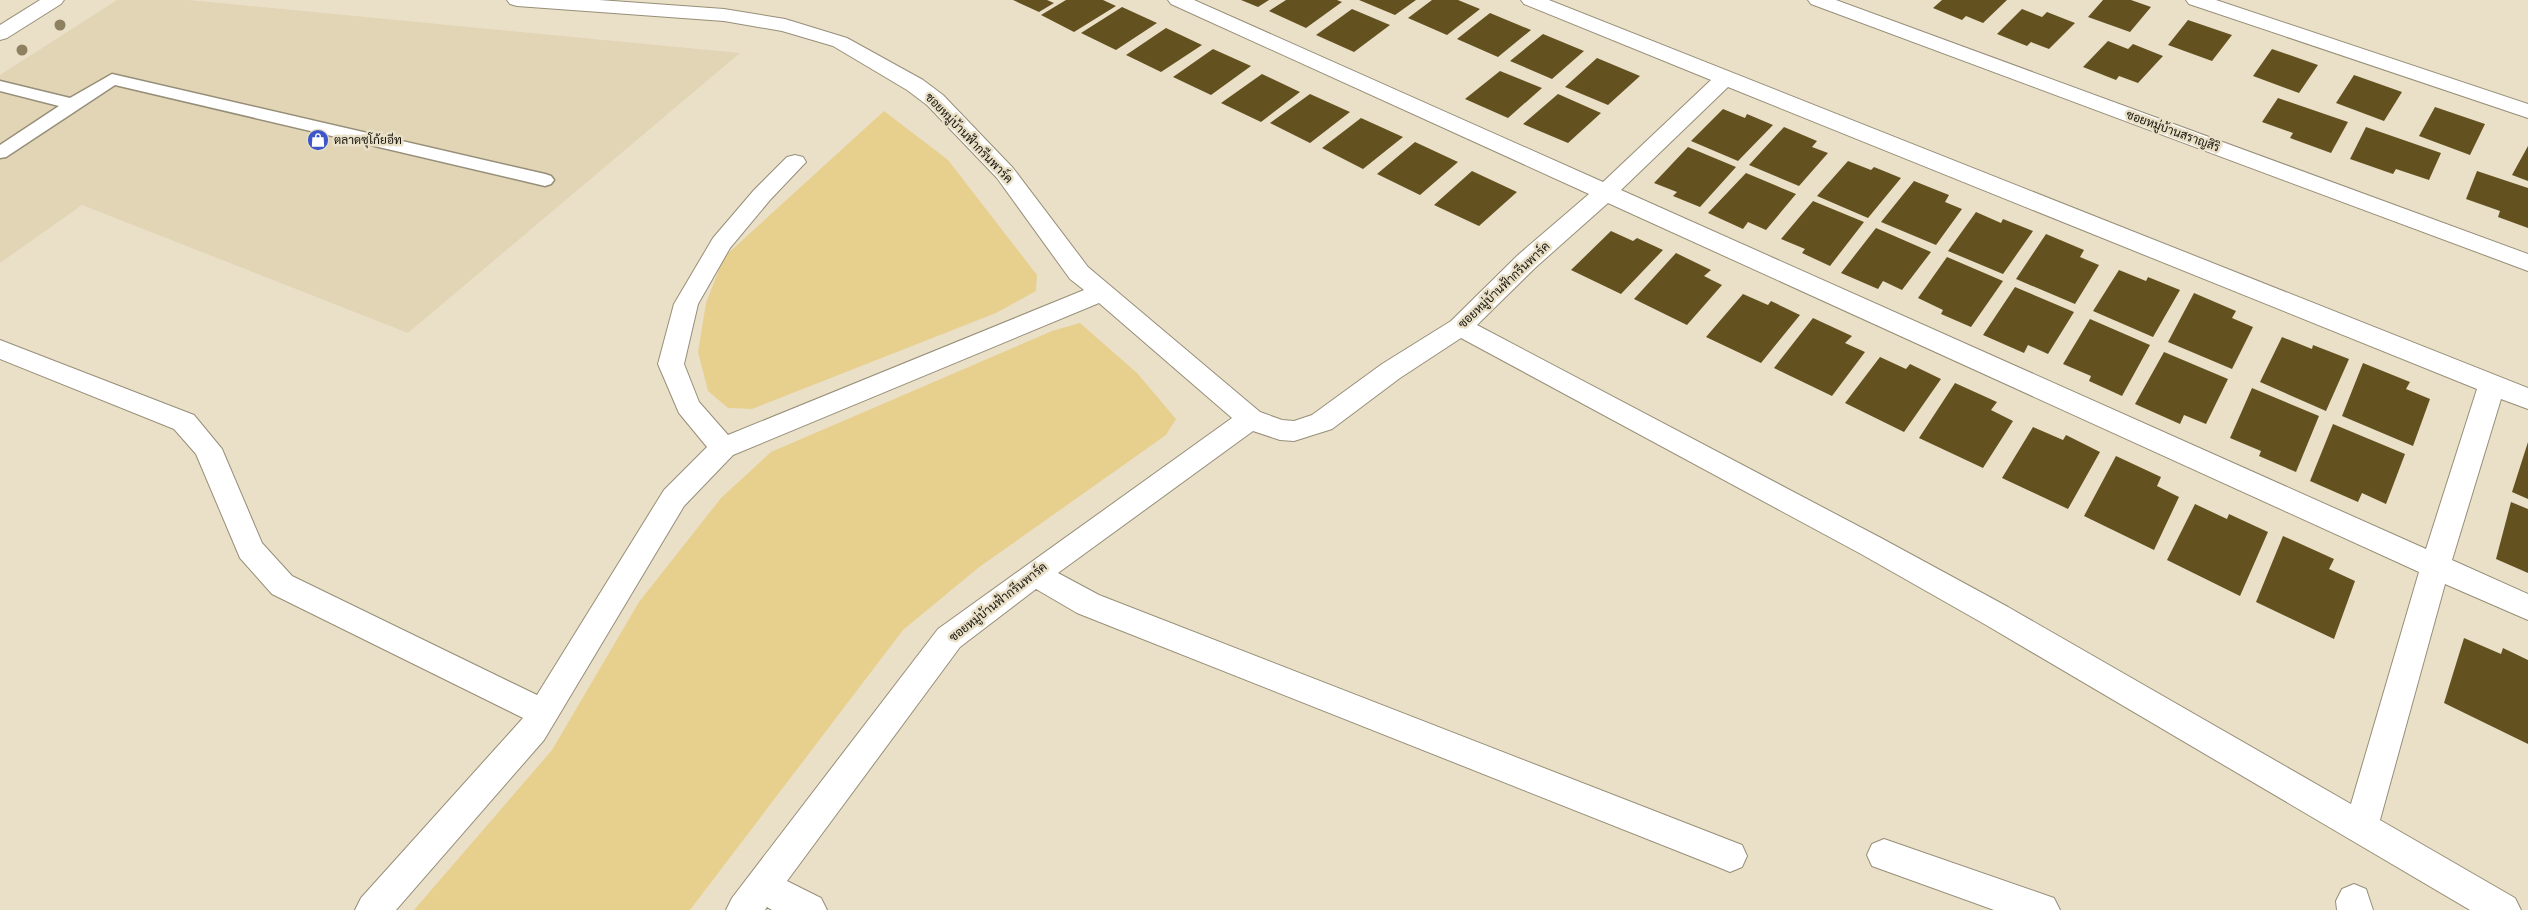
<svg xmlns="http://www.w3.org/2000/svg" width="2528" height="910" font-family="'Public Sans',Sarabun,sans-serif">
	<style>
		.built { fill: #e1d5b6 }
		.green { fill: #e7cf8e }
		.building { fill: #635220 }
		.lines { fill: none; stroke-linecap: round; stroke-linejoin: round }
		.lane-casing { stroke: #978e78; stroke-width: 3 }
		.street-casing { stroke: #978e78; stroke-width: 2 }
		.secondary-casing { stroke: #978e78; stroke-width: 2 }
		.lane { fill: #fff; fill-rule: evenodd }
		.street { fill: #fff; fill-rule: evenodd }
		.secondary { fill: #fff; fill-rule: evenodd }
		.tree { fill: #8e8160 }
		.labels { text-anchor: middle; stroke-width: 5; stroke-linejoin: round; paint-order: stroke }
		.street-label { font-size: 12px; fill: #16130a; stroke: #eae0c8 }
		.poi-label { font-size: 12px; fill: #16130a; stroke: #eae0c8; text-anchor: start }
	</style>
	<rect width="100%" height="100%" fill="#eae0c8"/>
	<!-- built -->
	<path class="built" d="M117,0H189L740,53L408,333L82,205L0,263V75Z"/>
	<!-- green -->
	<path class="green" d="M884,111L948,160L1037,275L1036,291L996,313L752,409L728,408L708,391L698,352L706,303L724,257Z
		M1080,323L1137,373L1176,419L1166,435L978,568L903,630L690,910H414L552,750L639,602L721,498L771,452L1052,331Z"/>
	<!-- building -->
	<path class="building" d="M1013,0H1047L1054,3L1039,12Z
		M1066,0H1103L1116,6L1074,32L1041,15Z
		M1241,0H1269L1258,7Z
		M1286,0H1337L1342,2L1306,28L1269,11Z
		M1359,0H1416L1395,15Z
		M1432,0H1458L1480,9L1447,35L1408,18Z
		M1942,0H2007L1983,23L1966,16L1962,20L1933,8Z
		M2103,0H2131L2151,7L2130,32L2088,17Z
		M1122,7L1157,23L1116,50L1081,33Z
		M1352,9L1390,25L1354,52L1316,35Z
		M2022,9L2042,17L2047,12L2075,23L2049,49L2031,42L2027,46L1997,34Z
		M1490,13L1531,30L1498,57L1457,39Z
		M2188,20L2232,35L2212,61L2168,45Z
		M1166,28L1202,45L1161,72L1126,55Z
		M1543,34L1584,51L1552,79L1510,61Z
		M2108,41L2128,49L2133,44L2163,56L2138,83L2119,76L2116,80L2083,67Z
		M1213,49L1251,66L1211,95L1173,77Z
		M2272,49L2318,65L2299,93L2253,76Z
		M1597,58L1640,76L1608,105L1565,87Z
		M1500,71L1542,88L1508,118L1465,99Z
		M1262,74L1300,92L1261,122L1221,103Z
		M2354,75L2402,92L2384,121L2336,103Z
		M1310,94L1350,112L1310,143L1270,123Z
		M1558,94L1601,113L1568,143L1523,124Z
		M2278,98L2348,122L2331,153L2290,138L2293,133L2262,122Z
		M2435,107L2485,124L2470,155L2419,136Z
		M1723,109L1745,118L1747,114L1773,125L1738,161L1691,141Z
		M1361,118L1403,137L1363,169L1322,148Z
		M1784,127L1817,141L1812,147L1828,153L1799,186L1749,165Z
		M2366,127L2441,153L2429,180L2396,169L2393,174L2350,159Z
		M1415,142L1458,162L1420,195L1377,174Z
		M2528,146V181L2512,175Z
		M1688,147L1736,167L1700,207L1673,196L1677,192L1654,183Z
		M1848,161L1871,170L1874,167L1901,178L1868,218L1817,196Z
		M1472,171L1517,192L1479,226L1434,205Z
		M2477,171L2528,188V228L2498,217L2500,211L2466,199Z
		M1746,173L1796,194L1766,230L1748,222L1743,229L1708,213Z
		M1914,181L1949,195L1945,202L1962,209L1936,245L1881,222Z
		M1813,201L1864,222L1830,266L1802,253L1805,249L1781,239Z
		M1976,212L2001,223L2003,219L2033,231L2003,274L1948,251Z
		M1876,228L1931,252L1902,290L1883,281L1878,289L1841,273Z
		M1611,231L1633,241L1637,238L1663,250L1621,294L1571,270Z
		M2046,234L2084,250L2080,257L2099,265L2075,304L2016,279Z
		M1676,253L1711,270L1704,276L1722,285L1687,325L1634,299Z
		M1947,257L2003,281L1971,327L1941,314L1943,310L1918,298Z
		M2119,270L2146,281L2148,277L2180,290L2153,337L2093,311Z
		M2015,287L2074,312L2048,354L2028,345L2024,353L1983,335Z
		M2194,293L2236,311L2232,318L2253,327L2232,369L2168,342Z
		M1743,294L1768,305L1771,301L1800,315L1761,363L1706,337Z
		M1813,318L1852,336L1845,343L1865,352L1832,396L1774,368Z
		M2090,319L2150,345L2122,396L2089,381L2091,376L2063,364Z
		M2282,337L2312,349L2313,345L2349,359L2326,411L2260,382Z
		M2164,352L2228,379L2206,424L2184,415L2180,424L2135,404Z
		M1880,357L1906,369L1910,364L1941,379L1904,432L1845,403Z
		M2363,363L2410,382L2406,389L2430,399L2413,446L2342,416Z
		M1955,383L1997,402L1991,410L2013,421L1983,468L1919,438Z
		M2252,388L2319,416L2296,472L2259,456L2261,451L2230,438Z
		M2333,424L2405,454L2386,504L2362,493L2358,502L2310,481Z
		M2033,427L2063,440L2066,435L2100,452L2068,509L2002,478Z
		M2528,442V499L2512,492Z
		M2116,456L2161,477L2157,486L2179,497L2154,550L2084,516Z
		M2511,502L2528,509V573L2496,559Z
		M2195,504L2227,519L2229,514L2268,532L2240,596L2167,560Z
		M2283,536L2334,559L2329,569L2355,581L2334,639L2256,602Z
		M2464,638L2501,654L2503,648L2528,660V744L2444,703Z"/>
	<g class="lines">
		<!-- lane casing -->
		<g class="lane-casing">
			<path id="lane" d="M112,74L545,174L551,176L554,180L551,184L545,186L115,85L6,157L0,158V145L59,106L0,91V81L70,98Z"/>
		</g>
		<!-- street casing -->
		<g class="street-casing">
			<path id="street" d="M507,0H599L724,9L785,19L847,38L923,80L943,95L1013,168L1088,267L1260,412L1282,420L1294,421L1312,415L1382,364L1451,321L1518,255L1589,194L1171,4L1168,0H1194L1603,182L1711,80L1524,4L1521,0H1549L2528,388V409L2501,399L2452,560L2528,594V620L2445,584L2380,820L2515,898L2521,910H2470L1986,625L1861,554L1461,338L1400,378L1332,429L1294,441L1280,440L1253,431L1058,573L1099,595L1742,845L1747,856L1742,867L1730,872L1718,867L1077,613L1036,589L960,647L787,881L821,898L827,910H772L767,907L765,910H726L732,898L938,629L1232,418L1099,303L733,455L684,506L544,740L396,910H355L361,898L523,718L272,594L240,558L196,454L174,429L0,359V340L194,415L222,449L262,543L292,576L537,695L664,490L707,447L679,413L658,364L674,304L713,238L754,190L787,157L795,155L803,157L806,162L770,200L730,248L698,304L684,364L699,402L728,435L1084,290L1070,279L997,178L927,105L907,90L833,46L782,31L724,21L517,6L510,4ZM1728,87L2477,389L2426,549L1621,190ZM1608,203L2419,572L2351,804L2008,607L1881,538L1477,325L1536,267Z
				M1808,0H1836L2528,254V271L1811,4Z
				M2186,0H2216L2528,104V118L2189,4Z
				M1884,839L2054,898L2060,910H1994L1872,866L1867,855L1872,844Z
				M2354,884L2366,889L2373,910H2337L2336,901L2342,889Z"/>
		</g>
		<!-- secondary casing -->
		<g class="secondary-casing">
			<path id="secondary" d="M40,0H64L61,4L7,38L0,40V25Z"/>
		</g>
		<!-- lane -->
		<use href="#lane" class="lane"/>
		<!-- street -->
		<use href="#street" class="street"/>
		<!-- secondary -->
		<use href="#secondary" class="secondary"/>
	</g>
	<!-- trees -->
	<g class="tree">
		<circle cx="60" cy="25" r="5.5"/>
		<circle cx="22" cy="50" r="5.5"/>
	</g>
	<!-- icons -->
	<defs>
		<g id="shop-disc" transform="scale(1.125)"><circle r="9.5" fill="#3d56c9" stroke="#eae0c8"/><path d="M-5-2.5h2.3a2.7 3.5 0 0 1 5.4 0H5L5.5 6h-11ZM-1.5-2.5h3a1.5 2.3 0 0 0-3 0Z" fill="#fff"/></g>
	</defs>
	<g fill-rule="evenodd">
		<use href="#shop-disc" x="318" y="140"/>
	</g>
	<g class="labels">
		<!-- street labels -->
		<g class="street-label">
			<text transform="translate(2173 131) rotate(20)" y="4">ซอยหมู่บ้านสราญสิริ</text>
			<text transform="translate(969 138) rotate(46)" y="4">ซอยหมู่บ้านฟ้ากรีนพาร์ค</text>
			<text transform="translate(1504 285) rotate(-43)" y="4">ซอยหมู่บ้านฟ้ากรีนพาร์ค</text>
			<text transform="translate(998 602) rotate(-38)" y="4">ซอยหมู่บ้านฟ้ากรีนพาร์ค</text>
		</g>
		<!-- poi labels -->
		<g class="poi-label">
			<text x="334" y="144">ตลาดซุโก้ยอีท</text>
		</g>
	</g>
</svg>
